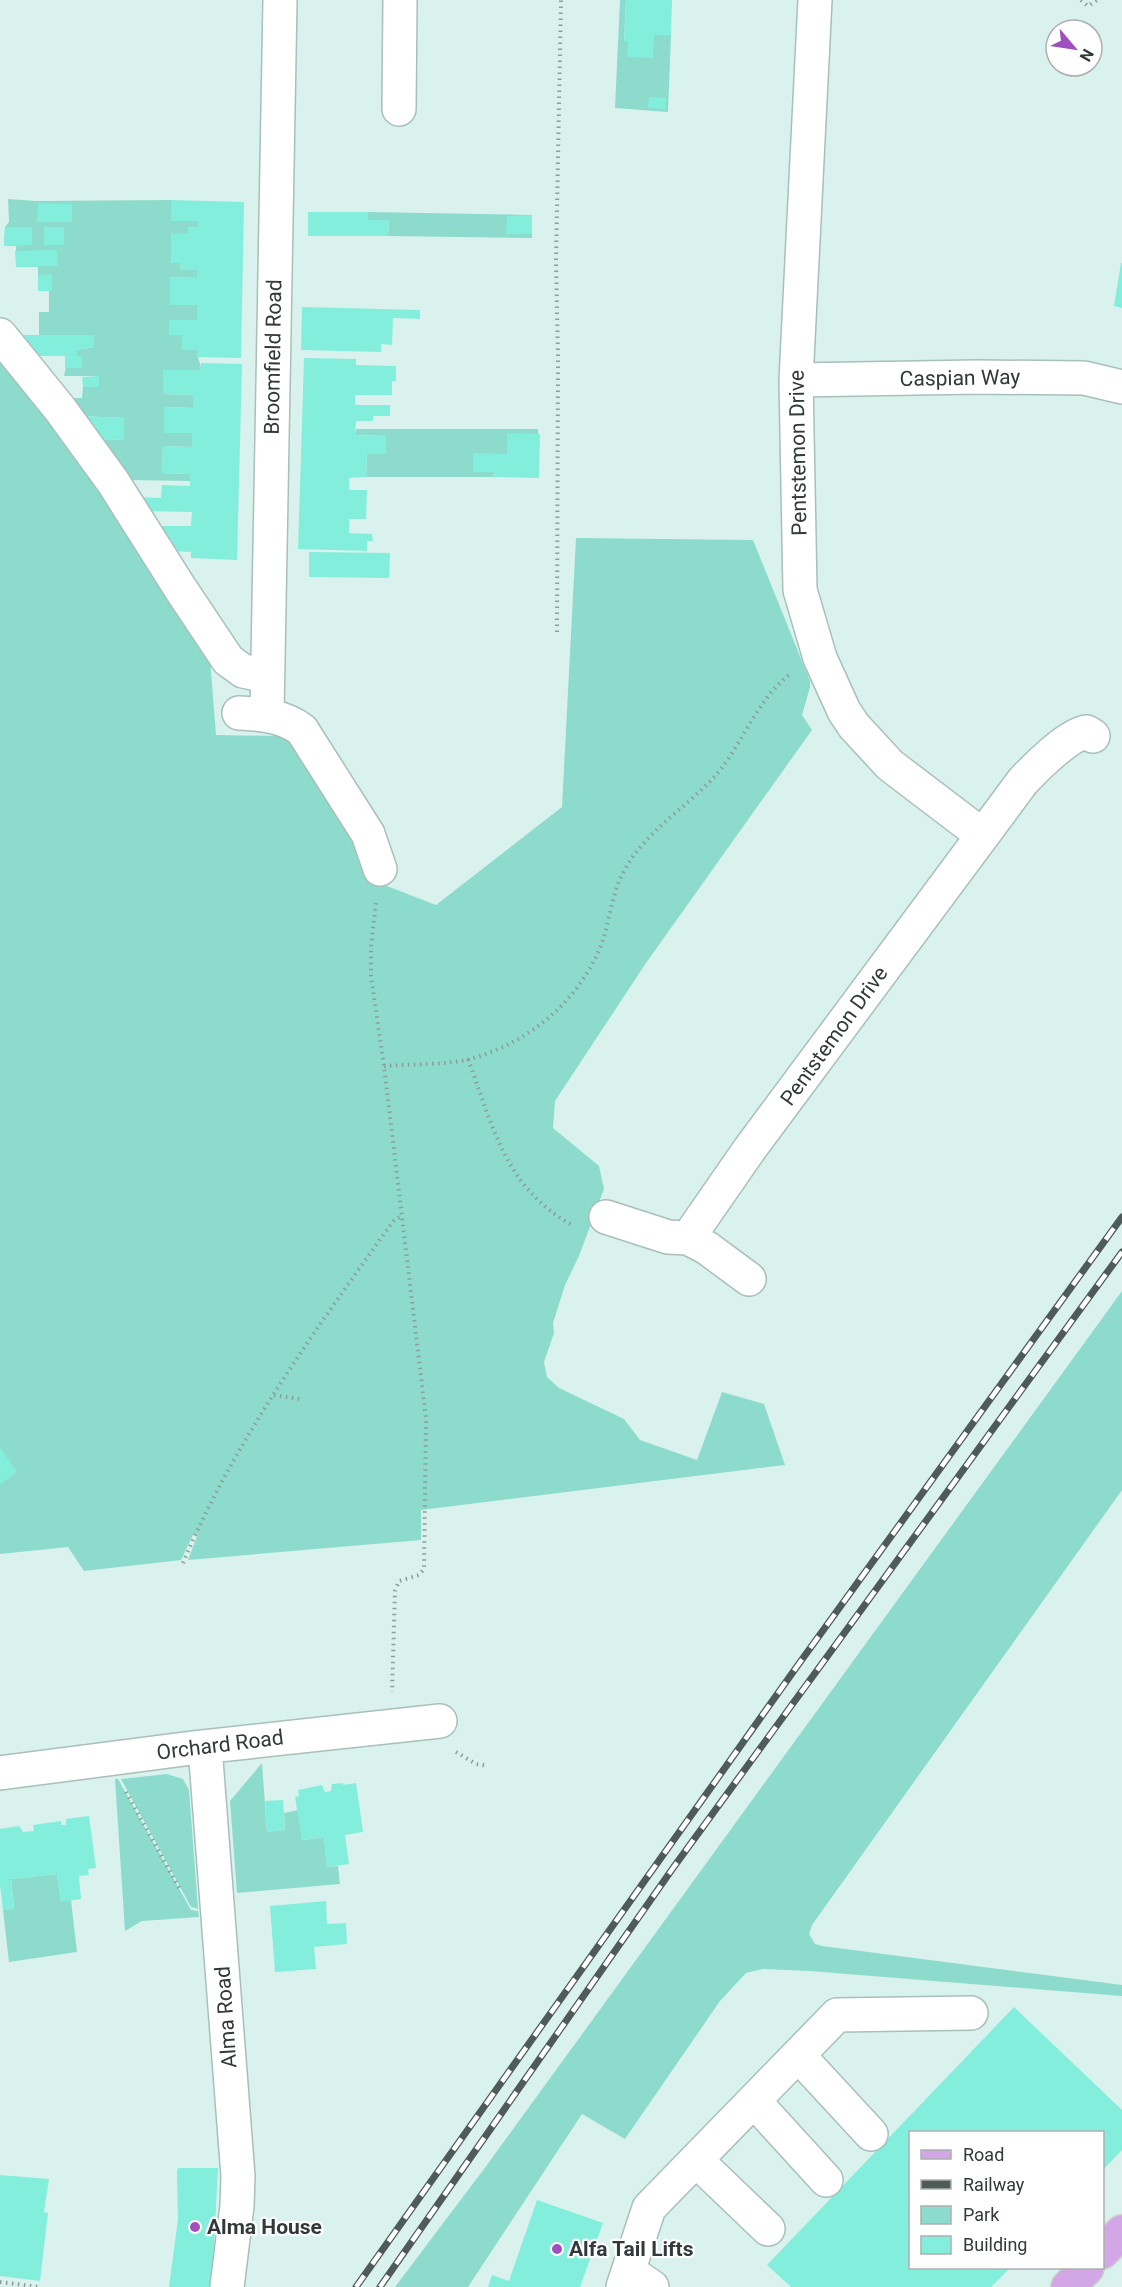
<svg xmlns="http://www.w3.org/2000/svg" width="1122" height="2287" font-family="Roboto,sans-serif">
	<style>
		.green { fill: #8ddbcc }
		.building { fill: #84eedc }
		.lines { fill: none; stroke-linecap: round; stroke-linejoin: round }
		.minor-casing { stroke: #a8bfba; stroke-width: 36 }
		.major-casing { stroke: #ced0cf; stroke-width: 36 }
		.path { stroke: #8d9e9a; stroke-width: 4; stroke-dasharray: 1.5 4.5; stroke-linecap: butt }
		.minor { stroke: #fff; stroke-width: 33 }
		.major { stroke: #d3a6e5; stroke-width: 33 }
		.rail-casing { stroke: #4f5b58; stroke-width: 7 }
		.rail { stroke: #fff; stroke-width: 4.5; stroke-dasharray: 14; stroke-linecap: butt }
		.poi-dot { fill: #a04fbf; stroke: #fff; stroke-width: 2 }
		.labels { text-anchor: middle; stroke-width: 4.5; stroke-linejoin: round; paint-order: stroke }
		.street-label { font-size: 21px; fill: #313a38; stroke: #fff }
		.poi-label { font-size: 21px; font-weight: bold; fill: #313a38; stroke: #fff; text-anchor: start }
	</style>
	<rect width="100%" height="100%" fill="#daf2ed"/>
	<!-- green -->
	<path class="green" d="M620,0H626L624,40L628,41V57L654,35H671L668,112L615,108Z
		M8,199L36,201L171,200V221H198V228L189,227L188,234H171V263H181L180,270H197V278L170,277V304L197,305V320H169V334L182,335V350H197C197,358 201,363 201,370H163V394L193,395V408L164,407V432L192,433V447L163,446L162,473L190,474V481L127,480L98,439L124,440V418L80,416L66,398H82L83,387L99,386V376H64L66,367H82V356H77V350L94,347V335H39V312H49V291H38V267H16V246H4L5,227L9,222Z
		M368,212L532,215V238L388,236L389,221L368,220Z
		M0,354L73,444L210,658L216,735L279,736L293,745L373,868L374,881L436,905L562,807L576,538L753,540L810,681V687L802,715L812,730L646,963L555,1101L553,1128L599,1166L604,1189L579,1256L565,1285L553,1323L554,1333L544,1362L547,1377L559,1388L624,1419L640,1440L697,1460L722,1392L764,1404L785,1465L421,1510V1540L188,1560L198,1534L193,1535L181,1560L84,1571L68,1547L0,1554Z
		M356,429H538L539,455L473,472H493V477H366L367,454L386,453V436L355,435Z
		M1122,1291V1490L812,1925L809,1934L815,1944L822,1946L1122,1985V1996L810,1971L763,1969L746,1973L720,2001L625,2139L582,2114L468,2287H395L487,2165Z
		M262,1763L267,1832L285,1830L284,1813L298,1810L302,1840L324,1837L327,1867L338,1866L340,1884L237,1893L230,1801Z
		M167,1774L183,1779L189,1790L198,1909L191,1907L121,1779Z
		M115,1779H118L191,1910L198,1911L199,1917L142,1921L125,1931Z
		M57,1874L61,1901L71,1900L77,1952L9,1962L3,1910L14,1908L11,1879Z"/>
	<!-- building -->
	<path class="building" d="M626,0H672L671,35H654L653,58L627,57L628,41H624Z
		M649,97L666,98L665,109L648,108Z
		M171,200L244,202L241,358L197,357V350H182V335H169V320H197V305H170V277L197,278V270H180L181,263H171V233L188,234V227L198,228V221H171Z
		M38,203L72,204V222H37Z
		M308,212H368V220H389L388,236H308Z
		M532,215V234H506L507,216Z
		M5,227H32V245L4,246Z
		M44,227H64V245H44Z
		M57,250L58,266L16,267L15,251Z
		M1121,263H1122V308L1114,306Z
		M52,274V291H38V275Z
		M302,307L420,310V319L393,318L392,345L381,344V352L301,350Z
		M17,335H94V347L77,350V356H82V368H65V356H33Z
		M304,358L356,359V365L396,366V381H392V395H355V405H390V416H373V421H356L355,435L386,436V454H367L366,477L349,478V490H367L366,519H349V533L372,534L373,541H367V551L298,549Z
		M201,363L242,364L237,560L191,558V552L171,551L172,540H162L155,526H191L192,512L143,511L137,497L161,498L162,485L190,486V474L162,473L163,446L192,447V433H164V407L193,408V395L163,394V370H201Z
		M99,376V387H83L82,377Z
		M80,416L124,418V440L98,439Z
		M507,433L540,434L539,478L493,477V472H473V453L507,454Z
		M309,552L390,553L389,578L309,577Z
		M0,1447L17,1472L0,1484Z
		M343,1783V1785L356,1783L363,1832L345,1835L349,1864L327,1867L324,1837L302,1840L295,1797L299,1796L298,1790L322,1785L325,1792L331,1791L332,1784Z
		M283,1800L285,1830L267,1832L265,1801Z
		M89,1816L96,1868L88,1869L89,1875L79,1876L81,1899L61,1902L57,1874L11,1879L14,1909L3,1910L0,1885V1829L19,1826L23,1832L34,1831L33,1825L61,1821V1825H66V1819Z
		M326,1901L327,1924L346,1923L347,1944L314,1947L316,1969L275,1972L270,1906Z
		M1014,2007L1122,2110V2150L1102,2171V2132H910V2268H1010L991,2287H791L767,2265Z
		M178,2168H218L213,2265L210,2287H169L178,2219L177,2172Z
		M0,2175L49,2179L44,2212L48,2213L40,2281L0,2276Z
		M537,2200L603,2223L580,2287H488L492,2275L509,2281Z"/>
	<g class="lines">
		<!-- minor casing -->
		<g class="minor-casing">
			<path id="minor" d="M815,0L796,380L800,590L820,658L844,711L854,726L890,765L982,835
				M399,109L400,0
				M0,335L60,409L113,482L180,588L228,660L243,671L267,676
				M796,380L977,377L1084,378L1122,387
				M239,713C261,714 284,716 302,730L368,834L380,869
				M267,714L280,0
				M606,1217L668,1237L688,1238L707,1248L749,1279
				M688,1238L749,1150L1023,781C1035,768 1069,734 1087,732L1093,736
				M205,1747L238,2176L237,2206L227,2287
				M0,1773L192,1748L440,1721
				M798,2055L871,2134
				M754,2101L826,2180
				M696,2160L768,2229
				M630,2272L652,2287
				M623,2287L649,2208L837,2015L971,2013"/>
		</g>
		<!-- major casing -->
		<g class="major-casing">
			<path id="major" d="M1102,2252L1122,2232
				M1068,2287L1087,2268"/>
		</g>
		<!-- path -->
		<path class="path" d="M1081,0L1088,6L1097,0
			M557,632L558,357L556,263L561,0
			M376,903L371,946V976L384,1066L426,1419L424,1569L419,1575L399,1581L395,1591L392,1692
			M468,1059C493,1126 505,1189 574,1226
			M384,1066C408,1064 448,1065 470,1059C528,1043 576,1004 600,948C610,923 611,894 624,871C646,829 692,805 721,769C744,739 759,698 790,674
			M274,1395L300,1399
			M183,1563C235,1439 317,1328 394,1220L402,1216
			M456,1752L476,1764L488,1766
			M126,1792L179,1888
			M0,2282L39,2287"/>
		<!-- minor -->
		<use href="#minor" class="minor"/>
		<!-- major -->
		<use href="#major" class="major"/>
		<!-- rail casing -->
		<g class="rail-casing">
			<path id="rail" d="M356,2287L798,1665L1122,1217
				M380,2287L673,1868L1122,1252"/>
		</g>
		<!-- rail -->
		<use href="#rail" class="rail"/>
	</g>
	<!-- markers -->
	<g class="poi-dot">
		<circle cx="195" cy="2227" r="6"/>
		<circle cx="557" cy="2249" r="6"/>
	</g>
	<g class="labels">
		<!-- street labels -->
		<g class="street-label">
			<text transform="translate(273 357) rotate(-89)" y="7">Broomfield Road</text>
			<text transform="translate(960 378) rotate(-1)" y="7">Caspian Way</text>
			<text transform="translate(798 453) rotate(-91)" y="7">Pentstemon Drive</text>
			<text transform="translate(834 1036) rotate(-54)" y="7">Pentstemon Drive</text>
			<text transform="translate(220 1745) rotate(-7)" y="7">Orchard Road</text>
			<text transform="translate(226 2017) rotate(-94)" y="7">Alma Road</text>
		</g>
		<!-- poi labels -->
		<g class="poi-label">
			<text x="207" y="2234">Alma House</text>
			<text x="569" y="2256">Alfa Tail Lifts</text>
		</g>
	</g>
	<!-- legend -->
	<rect x="909" y="2131" width="195" height="138" fill="#ffffff" stroke="#adb0af" stroke-width="1.5"/>
	<rect x="921" y="2150" width="30" height="9" fill="#d3a6e5" stroke="#adb0af" stroke-width="1.5"/>
	<text x="963" y="2161" font-size="18" fill="#313a38">Road</text>
	<rect x="921" y="2180" width="30" height="9" fill="#4f5b58" stroke="#adb0af" stroke-width="1.5"/>
	<text x="963" y="2191" font-size="18" fill="#313a38">Railway</text>
	<rect x="921" y="2206" width="30" height="18" fill="#8ddbcc" stroke="#adb0af" stroke-width="1.5"/>
	<text x="963" y="2221" font-size="18" fill="#313a38">Park</text>
	<rect x="921" y="2236" width="30" height="18" fill="#84eedc" stroke="#adb0af" stroke-width="1.5"/>
	<text x="963" y="2251" font-size="18" fill="#313a38">Building</text>
	<!-- north arrow -->
	<g transform="translate(1074 48) rotate(119)"><circle r="28" fill="#ffffff" stroke="#adb0af" stroke-width="1.5"/>
	<path d="M0-4.5L10 22L0 15L-10 22Z" fill="#a04fbf"/>
	<text y="-9" font-size="16" font-weight="bold" text-anchor="middle" fill="#313a38">N</text>
	</g>
</svg>
